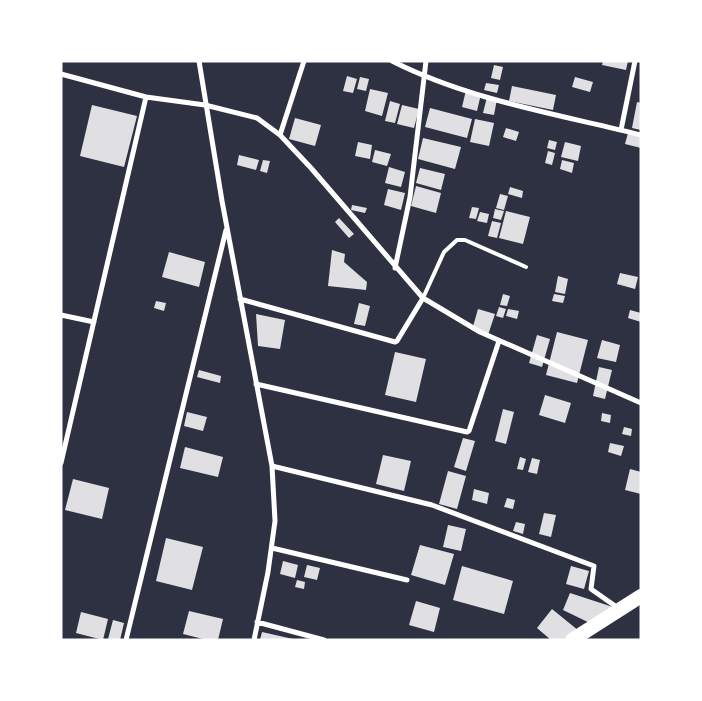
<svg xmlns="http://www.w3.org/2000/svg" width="702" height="701" font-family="'Alegreya Sans',sans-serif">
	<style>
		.building { fill: #e0e0e3 }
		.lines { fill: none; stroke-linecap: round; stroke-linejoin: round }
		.service { stroke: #fff; stroke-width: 4 }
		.minor { stroke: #fff; stroke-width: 5 }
		.trunk { stroke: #fff; stroke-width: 14 }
	</style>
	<rect width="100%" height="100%" fill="#2d3142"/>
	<!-- building -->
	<path class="building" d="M603,61H628L626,70L602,65Z
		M494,65L503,67L500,80L491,78Z
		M347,76L357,79L353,93L343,91Z
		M360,77L369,79L366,91L357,89Z
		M575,77L593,82L590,92L572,87Z
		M486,83L499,85L497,93L484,90Z
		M512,86L556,95L553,110L509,101Z
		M370,89L388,93L382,116L365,111Z
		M466,90L481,94L477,111L462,107Z
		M487,97L497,99L494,115L483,113Z
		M390,101L400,104L395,123L385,121Z
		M637,102L641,103V130L632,128Z
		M92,105L137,116L124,167L80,156Z
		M402,105L419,109L414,128L397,124Z
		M430,108L472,119L467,138L425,127Z
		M295,118L321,125L315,146L289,139Z
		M475,119L494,123L489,146L470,142Z
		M506,128L519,132L516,141L503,137Z
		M628,133L641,136V148L625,144Z
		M423,138L461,147L455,169L418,159Z
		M549,140L557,142L555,150L547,148Z
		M358,142L372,145L370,159L355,156Z
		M565,142L581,146L578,161L561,157Z
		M375,150L391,154L387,166L372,162Z
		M548,151L555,153L552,165L545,163Z
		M239,155L259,160L256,170L237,165Z
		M263,160L270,161L267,173L260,171Z
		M562,160L574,163L572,173L560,169Z
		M389,167L405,172L401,187L385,183Z
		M420,168L445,174L441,190L416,183Z
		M416,186L441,193L436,213L411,206Z
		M510,187L523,191L522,198L508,194Z
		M388,189L405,193L401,210L384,205Z
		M500,194L508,196L504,210L496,208Z
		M352,205L367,208L365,213L351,210Z
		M472,207L479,208L476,219L469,218Z
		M495,209L504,211L501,220L493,218Z
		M506,211L530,217L523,244L499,238Z
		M480,212L489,214L487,223L477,221Z
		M339,218L354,234L349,238L335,222Z
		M492,221L501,223L497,238L488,236Z
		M332,250L345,254L344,262L367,282L366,290L328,286Z
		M169,252L205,262L199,287L162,277Z
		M620,273L638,277L635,289L617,284Z
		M558,276L568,279L565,294L555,292Z
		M503,294L510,296L507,306L500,305Z
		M554,294L565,296L563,303L552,301Z
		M156,301L166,303L164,311L154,308Z
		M359,303L370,306L365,326L354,324Z
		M499,307L506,309L503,318L496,316Z
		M478,309L495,314L488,335L472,330Z
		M508,309L519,311L517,319L506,316Z
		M630,310L641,313V322L628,318Z
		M256,314L285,320L280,349L258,346Z
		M557,332L588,340L577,383L546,375Z
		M537,335L550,339L542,367L529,363Z
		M602,340L620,345L616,362L597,358Z
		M395,352L426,359L416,402L385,395Z
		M599,367L612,370L605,399L593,396Z
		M199,370L221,376L220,383L197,377Z
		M545,395L571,403L565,423L539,415Z
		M503,409L514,412L506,444L495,441Z
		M187,412L207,417L203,431L184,426Z
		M602,413L611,415L610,423L601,421Z
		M624,427L632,429L631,436L622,434Z
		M463,438L475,441L466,471L454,467Z
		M610,443L624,446L621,456L608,452Z
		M185,447L223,457L218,477L180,468Z
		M383,455L411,461L404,491L376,484Z
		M520,457L526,459L523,470L517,469Z
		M532,458L540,460L537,474L528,472Z
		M630,469L641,472V494L625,490Z
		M448,471L466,476L457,509L439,504Z
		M73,479L109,488L102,519L65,510Z
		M474,489L489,493L487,504L472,500Z
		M507,498L515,500L513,509L504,507Z
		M544,513L556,515L551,537L539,534Z
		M516,522L525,524L523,534L513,531Z
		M448,525L466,529L461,551L443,547Z
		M166,538L203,547L192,590L156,581Z
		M420,545L454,554L445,585L411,575Z
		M283,561L298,565L295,578L280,574Z
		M307,565L320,568L317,580L304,577Z
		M462,566L513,581L504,614L453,600Z
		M571,566L589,571L584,589L566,584Z
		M297,580L305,582L304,589L295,587Z
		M570,593L619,609L596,626L563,610Z
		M416,601L440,608L434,632L409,625Z
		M552,609L579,631L567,640H551L537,628Z
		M189,611L223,619L218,640H207L183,634Z
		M81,612L108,619L103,640L76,633Z
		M113,620L124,623L120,640L108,639Z
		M262,632L293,639V640H260Z"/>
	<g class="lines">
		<!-- service -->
		<path class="service" d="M423,298L444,252L457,240H465L526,267"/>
		<!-- minor -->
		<path class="minor" d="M199,61L222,201L272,466L275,521L268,572L254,640
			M392,61C469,100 557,114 641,135
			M61,74L146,97L205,105L257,118L280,135L311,168L423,298L480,332L641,403
			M621,130L635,61
			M280,135L304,61
			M395,268L410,197L426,61
			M240,299L395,342L397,341L423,298
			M61,315L94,322
			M256,384L467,432L469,431L499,341
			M61,463L146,97
			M272,466L432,505L594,566L591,589L618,608
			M272,548L407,580
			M257,622L324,640
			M126,640L226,230"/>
		<!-- trunk -->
		<path class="trunk" d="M572,640L641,596"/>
	</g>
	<!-- border -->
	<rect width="702" height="701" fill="none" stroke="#ffffff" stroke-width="125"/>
</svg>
